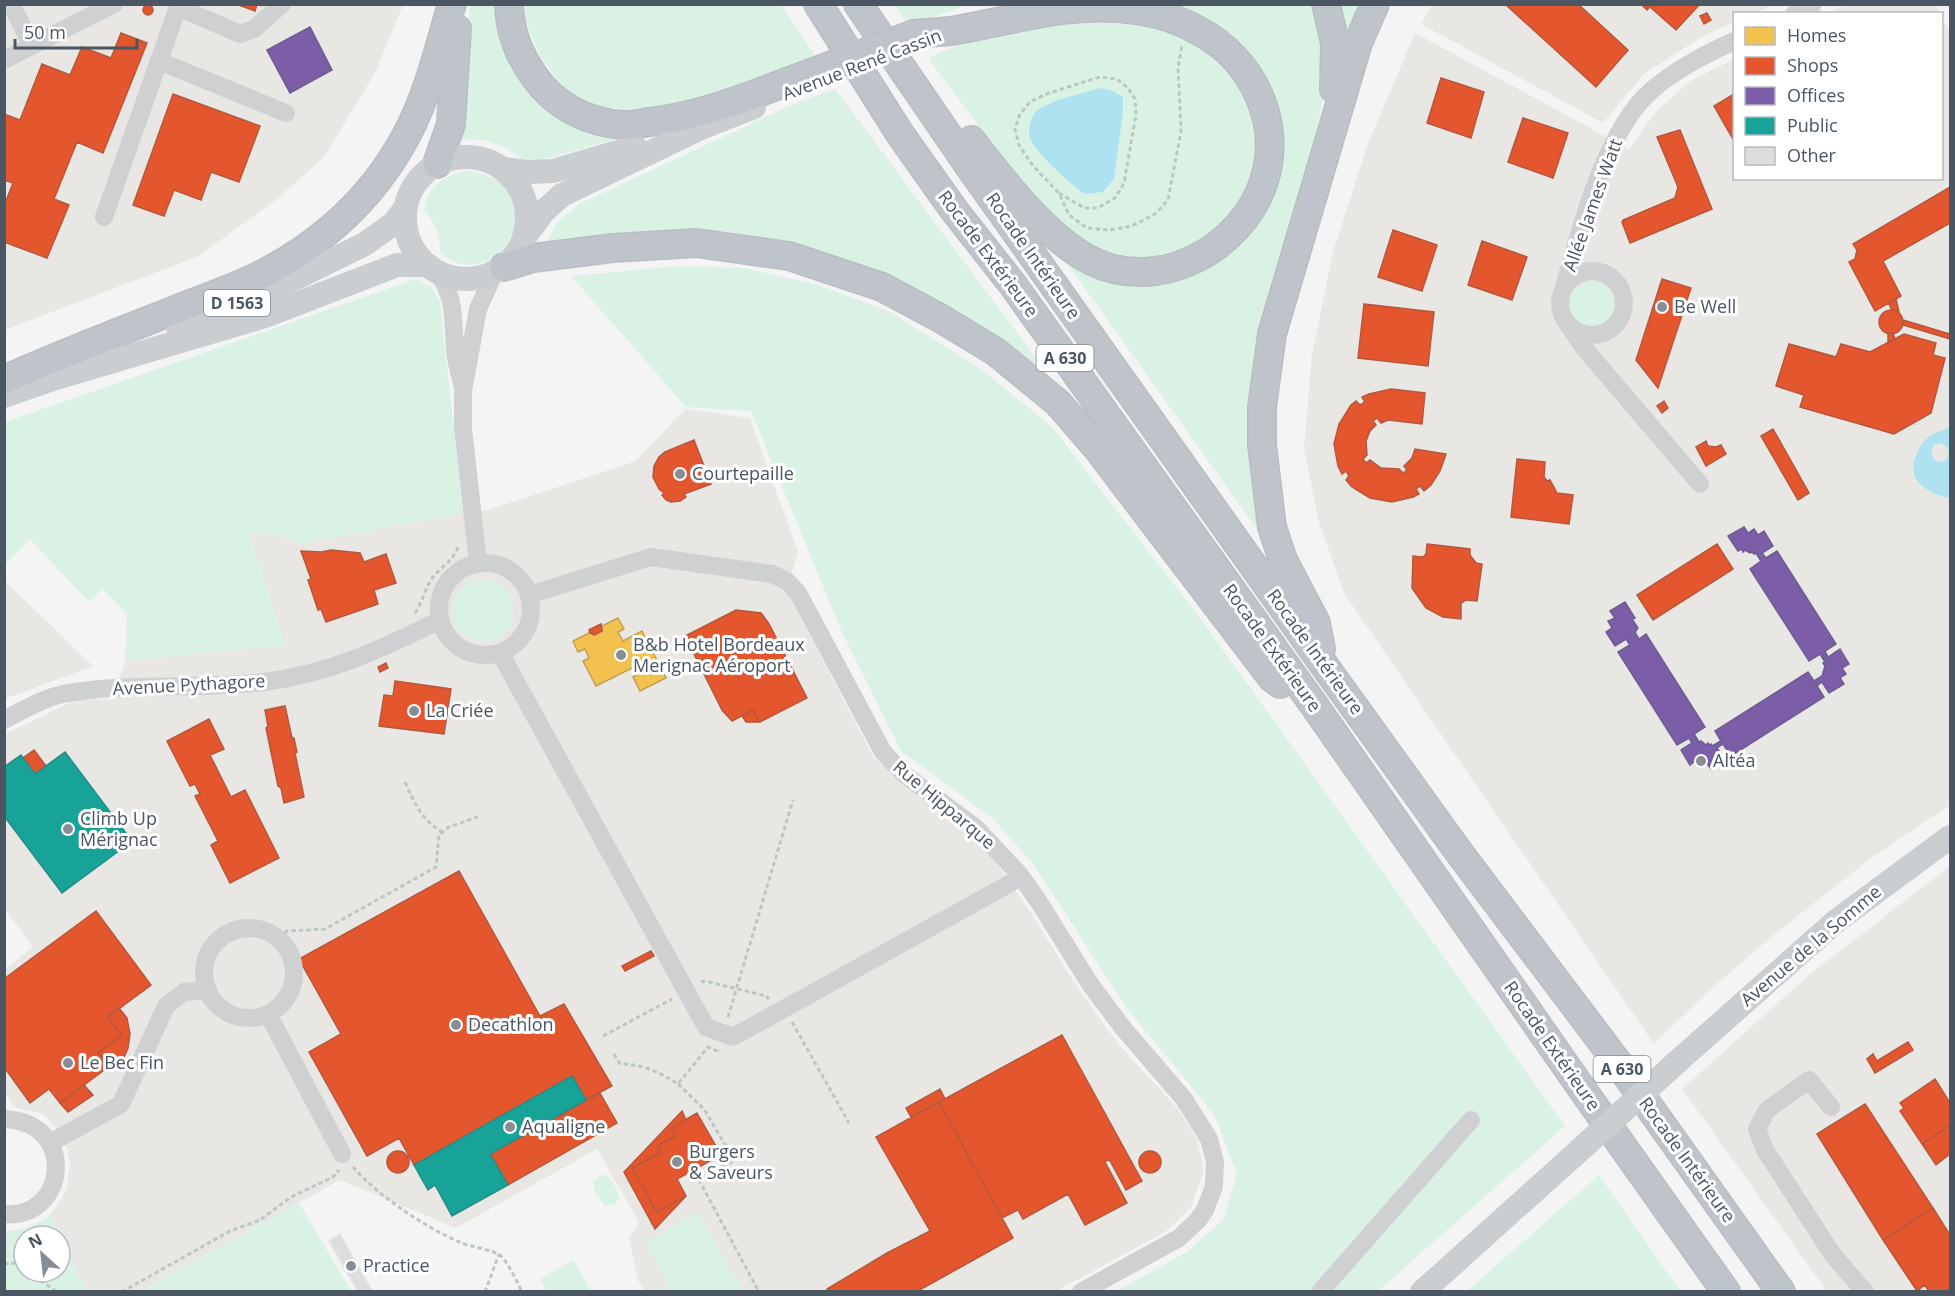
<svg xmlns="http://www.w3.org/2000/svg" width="1955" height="1296" font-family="'Open Sans',sans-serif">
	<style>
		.commercial { fill: #e8e7e3 }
		.green { fill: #d9f2e3 }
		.water { fill: #aee2f0; fill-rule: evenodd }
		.homes { fill: #f2c14e; stroke: #c0a154; stroke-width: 1.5 }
		.shops { fill: #e4572e; stroke: #b6573d; stroke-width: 1.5 }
		.offices { fill: #7b5ea7; stroke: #6c5c92; stroke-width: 1.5 }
		.public { fill: #17a398; stroke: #268c88; stroke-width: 1.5 }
		.building { fill: #ddddde; stroke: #e5e6e7; stroke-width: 1.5 }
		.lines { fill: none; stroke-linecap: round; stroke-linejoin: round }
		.highway-casing { stroke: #b9bec3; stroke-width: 30 }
		.path { stroke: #bcc7c4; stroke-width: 3; stroke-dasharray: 4.5 3; stroke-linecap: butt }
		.minor { stroke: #ced0d2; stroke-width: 18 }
		.major { stroke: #caced1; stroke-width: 24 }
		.highway { stroke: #bec4c9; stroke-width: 27 }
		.highway-bridge-casing { stroke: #b9bec3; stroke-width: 30; stroke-linecap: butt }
		.major-bridge { stroke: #caced1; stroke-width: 24 }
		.highway-bridge { stroke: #bec4c9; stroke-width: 27 }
		.poi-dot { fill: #868d94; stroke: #fff; stroke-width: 2 }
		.labels { text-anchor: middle; stroke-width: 6; stroke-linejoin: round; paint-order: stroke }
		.shield { fill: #fff; stroke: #808990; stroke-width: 1.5 }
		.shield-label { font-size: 16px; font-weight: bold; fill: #4a5661 }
		.street-label { font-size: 18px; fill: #4a5661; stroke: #fff }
		.poi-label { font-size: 18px; fill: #4a5661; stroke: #fff; text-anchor: start }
	</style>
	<rect width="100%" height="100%" fill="#f4f4f4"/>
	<!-- commercial -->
	<path class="commercial" d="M1848,4L1935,5L1940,13H1829Z
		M5,5H403L375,73L324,157L277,199L199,256L5,330Z
		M1433,5H1773L1754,13L1734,14V22L1700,38L1644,74L1603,123L1421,24Z
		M1942,17L1950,33V805L1871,858L1776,933L1713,987L1654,1044L1344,593L1319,522L1304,448L1312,354L1333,252L1369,141L1415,33L1629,149L1655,113L1690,81L1734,59V178H1942Z
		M685,409L750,418L798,552L786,590L874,758L965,829L995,861L1026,905L1079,990L1119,1045L1178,1109L1197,1139L1204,1171L1191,1207L1165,1232L1057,1291H644L638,1280L629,1239L639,1222L597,1149L456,1228L340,1180L141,1291H86L50,1215L58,1205L67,1188L70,1163L67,1148L59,1132L44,1114L15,1108L5,1093V969L33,947L5,909V734L79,698L113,700L125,661L285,645L248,532L278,535L298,544L463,513L488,510L636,461Z
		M4,581H5L93,666L5,699Z
		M1950,866V1291H1827L1682,1089L1809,975Z"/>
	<!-- green -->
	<path class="green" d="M470,4L498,5L503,42L624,137L538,161L522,159L506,148L485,140L460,139Z
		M525,5H781L816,57L727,90L639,112L600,106L571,93L558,81L538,52L531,35L525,18Z
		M894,5H967L909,25Z
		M1167,5H1315L1326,50L1324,95L1309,163L1267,317L1269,546L1064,259L1098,276L1137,285L1178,279L1218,261L1251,232L1273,194L1281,154L1279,113L1265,78L1243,45L1211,23Z
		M1339,5H1366L1348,42Z
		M1103,20L1162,27L1206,49L1237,79L1256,120L1255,160L1243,195L1224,222L1189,247L1145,259L1100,251L1058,223L1014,173L928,58L969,40L1035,23Z
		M835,89L1059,389L777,242L702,230L660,232L545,245L556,224L579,204L789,106Z
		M470,171C479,173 488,175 496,180C501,183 505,188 508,193C529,226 500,271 461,264C454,262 447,257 440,253C441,237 436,222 424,211C427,185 446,174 470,171Z
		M682,266L744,268L818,285L888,311L981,369L1052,427L1197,614L1565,1126L1378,1291H1117L1187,1252L1223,1220L1237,1174L1214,1114L1126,1007L1034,865L992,818L901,751L841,630L751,411L686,407L571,276Z
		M416,279L431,287L440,302L463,513L298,544L278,535L249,532L285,645L125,661L127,613L102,589L89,602L30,539L5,565V422Z
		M1570 304a22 22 0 1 1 44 0a22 22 0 1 1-44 0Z
		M452 611a31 31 0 1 1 62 0a31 31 0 1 1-62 0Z
		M604,1174C613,1181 617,1188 620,1198L614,1205H604L595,1192L593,1181Z
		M1599,1175L1680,1291H1467Z
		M299,1203L351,1291H141Z
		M698,1212L743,1291H659L669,1286L645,1242Z
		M50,1215L60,1236H24V1272H60V1237L86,1291H5V1231C22,1231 36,1225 50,1215Z
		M573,1260L591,1291H547L540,1279Z"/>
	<!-- water -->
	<path class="water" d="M1101,88L1113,91L1123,97V111L1114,179L1103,192L1085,194C1072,186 1035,152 1030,138C1027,129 1031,114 1039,109C1057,98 1081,94 1101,88Z
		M1950,427V498C1929,494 1905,481 1916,456C1919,449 1922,441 1929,437C1935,432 1944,430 1950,427ZM1941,443L1947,447L1949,454L1946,460L1941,462L1934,460L1931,451L1934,445Z"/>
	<!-- homes -->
	<path class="homes" d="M618,618L624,629L618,632L623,641L642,631L666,678L640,691L633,677L643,671L640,664L596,686L583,661L589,658L585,649L578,652L573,641L591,632L594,635L602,631V626Z"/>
	<!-- shops -->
	<path class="shops" d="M236,4H257L255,11Z
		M1505,4H1578L1628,50L1596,87Z
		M1641,4H1700L1676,30L1650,7L1647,10Z
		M143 10a5 5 0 1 1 10 0a5 5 0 1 1-10 0Z
		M1707,13L1711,20L1704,24L1700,16Z
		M121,33L147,43L103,153L77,142L54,199L69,205L47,258L4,242V206L13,183L4,180V114L20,120L42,64L70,75L82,47L111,58Z
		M1441,78L1484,92L1471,138L1427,123Z
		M173,94L260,126L239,182L211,172L201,200L174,190L164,216L133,205Z
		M1734,94V141L1714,106Z
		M1523,118L1568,133L1553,178L1508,162Z
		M1680,130L1712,209L1630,243L1622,222L1623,220L1675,198L1678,187L1657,137Z
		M1950,187V223L1883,261L1901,296L1875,311L1849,262L1855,259L1857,250L1853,244Z
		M1393,230L1437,245L1422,291L1378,277Z
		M1482,241L1527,257L1512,300L1468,285Z
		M1662,279L1691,288L1658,388L1636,360Z
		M1896,299L1899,312L1891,309L1889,303Z
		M1364,304L1434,312L1428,366L1358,358Z
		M1879 322a12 12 0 1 1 24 0a12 12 0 1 1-24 0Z
		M1903,320L1950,334V339L1903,325Z
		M1888,333H1893L1895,339L1888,343Z
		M1904,334L1936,343L1933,355L1945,358L1931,413L1894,434L1800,407L1804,395L1776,386L1789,344L1836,357L1841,344L1870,352Z
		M1391,389L1425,393L1422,424L1388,420L1381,423L1377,418L1373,421L1376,425L1370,431L1366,441L1367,455L1363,459L1366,463L1370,460L1381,468L1399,469L1403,473L1407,470L1404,466L1412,458L1415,449L1446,454L1440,471L1431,485L1424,491L1420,486L1416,489L1419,494L1413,497L1392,502L1370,498L1352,487L1346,480L1349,476L1346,471L1342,474L1338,466L1334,444L1339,424L1351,405L1356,401L1360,405L1365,402L1362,397L1369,394Z
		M1664,401L1668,408L1662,413L1657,406Z
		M1773,429L1809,493L1798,500L1761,436Z
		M694,440L711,484L684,494L686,497L680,501L671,502L666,500L662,495L664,493L659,489L653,477L654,466L659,457L665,452Z
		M1706,441L1708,446L1716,447L1721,445L1726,454L1706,466L1696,447Z
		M1517,459L1545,462L1544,477L1547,481L1550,480L1557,493L1573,495L1569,524L1511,517Z
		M1427,544L1470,549V555L1476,563L1482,564L1477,601L1466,600L1461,603V619L1443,617L1426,608L1412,588L1413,556L1423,557L1426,554Z
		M1717,544L1733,569L1653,620L1637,595Z
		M331,550L360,553L364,562L386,554L396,583L374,590L378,604L326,622L321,609L318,610L308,580L311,579L301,551L322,552Z
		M736,610L761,613L769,624L807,698L760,722L753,710L732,721L722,710L685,636Z
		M601,624L602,631L594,635L590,633L589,630Z
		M386,663L388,668L380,672L378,667Z
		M395,681L451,689L444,734L379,726L384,695L393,696Z
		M285,706L292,738H294L297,752L295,753L304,797L284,803L281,788L278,786L266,728L268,726L265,710Z
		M753,710L760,722H746L742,716Z
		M209,719L224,749L210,755L231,797L245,790L279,858L230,883L211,845L218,841L195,796L200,794L195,784L190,786L167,741Z
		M34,750L46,766L35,774L23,758Z
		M459,871L540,1016L564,1004L612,1086L586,1100L572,1076L414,1165L399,1138L367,1156L309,1052L341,1034L299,959Z
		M96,911L151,985L108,1017L122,1035L98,1053L108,1067L60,1103L49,1089L30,1103L4,1067V979Z
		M651,951L654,956L625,971L622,966Z
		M119,1008L127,1018L130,1034L128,1048L124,1057L114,1068L108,1066L98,1053L122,1035L108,1017Z
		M1062,1035L1142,1181L1126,1190L1109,1159L1105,1162L1127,1203L1085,1225L1068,1194L1023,1219L1018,1210L1002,1218L939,1102Z
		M1908,1042L1913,1050L1875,1073L1867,1059L1873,1054L1877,1061Z
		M1935,1079L1950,1103V1125L1922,1144L1900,1111L1904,1108L1900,1103Z
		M84,1085L93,1095L68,1112L60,1103Z
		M940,1089L945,1099L911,1117L906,1108Z
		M600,1093L617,1123L508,1185L490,1154Z
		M939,1102L1013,1238L916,1292H829L827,1289L887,1253L930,1231L876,1137Z
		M1865,1104L1933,1208L1883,1240L1817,1134Z
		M682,1111L686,1120L671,1128L675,1136L657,1146L661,1152L632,1168L657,1212L686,1196L655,1229L624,1172Z
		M697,1113L721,1155L677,1179L686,1196L657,1212L632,1168L661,1152L657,1146L675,1136L671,1128Z
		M1950,1125V1154L1936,1165L1922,1144Z
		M1139 1162a11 11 0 1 1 22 0a11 11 0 1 1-22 0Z
		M387 1162a11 11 0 1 1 22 0a11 11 0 1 1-22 0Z
		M1933,1208L1950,1235V1288L1944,1292H1929L1925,1285L1917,1291L1883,1240Z"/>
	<!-- offices -->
	<path class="offices" d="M310,27L332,70L290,93L267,50Z
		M1744,527L1748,533L1754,529L1758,535L1764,531L1773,546L1762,553L1766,558L1777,551L1836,644L1825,651L1828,657L1840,649L1849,664L1842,668L1846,674L1840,678L1844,684L1829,693L1822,682L1817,686L1824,697L1731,756L1723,744L1717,748L1725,760L1711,769L1706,762L1700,766L1696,760L1690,765L1681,750L1692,743L1689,738L1677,745L1618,652L1630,645L1626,639L1615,646L1606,632L1612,628L1608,621L1615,618L1610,611L1625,602L1635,618L1632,619L1638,628L1635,632L1639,639L1646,634L1705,727L1694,734L1699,742L1701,741L1706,745L1708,743L1709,745L1711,744L1712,746L1721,741L1715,731L1808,672L1814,681L1822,676L1825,666L1823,663L1825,662L1820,654L1809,661L1750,569L1761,561L1756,553L1754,554L1752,552L1750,553L1745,550L1743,552L1742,549L1738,551L1728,536Z"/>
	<!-- public -->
	<path class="public" d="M65,752L132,841L62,893L4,816V767L21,755L35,774Z
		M572,1076L586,1100L490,1154L508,1185L452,1216L435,1185L428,1190L414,1165Z"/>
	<!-- building -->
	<path class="building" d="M340,1234L373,1292H358L329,1241Z"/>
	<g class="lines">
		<!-- highway casing -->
		<g class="highway-casing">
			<path id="highway" d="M509,4C510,32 518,53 534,76C555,106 587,122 623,125C632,126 642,123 650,122C700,116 748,97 795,79
				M818,4L900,134L954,210L1013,285L1316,708L1587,1096L1726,1292
				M858,4L969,166L1324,665L1458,851L1618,1063L1781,1292
				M1326,4L1335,43L1334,89
				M951,31C1010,21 1075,0 1135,10C1157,13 1180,20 1199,31C1252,59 1283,122 1264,181C1242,249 1159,294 1092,261C1047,239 1002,180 971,140
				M437,164L451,124L457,29
				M504,267L533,258L613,248L696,243L789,256L882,287L940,318L996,352L1058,403L1097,448L1272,678L1280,684
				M4,380C57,356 111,335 165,314C193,302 222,293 250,280C311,252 364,207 398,150C426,105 437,54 452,4
				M1321,649L1316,623L1283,560L1272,527L1262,445V407L1272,334L1358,43L1375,4"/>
		</g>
		<!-- path -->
		<path class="path" d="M1059,193L1084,208H1098L1115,198L1124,183L1136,115L1135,99L1128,88L1117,79L1100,77L1049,93L1031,101L1020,114L1015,129L1019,145L1033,166L1059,193L1069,215L1087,228L1109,230L1132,226L1155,214L1168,200L1181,132L1178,68L1182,45
			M415,613C423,601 426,586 433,577C441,567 454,560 458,547
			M405,782C415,804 421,819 442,832
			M279,938L287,931L325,929L436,867L439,835L449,827L480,816
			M701,982L705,981L766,996L769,999
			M728,1017L793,800
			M792,1022L849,1123
			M603,1036L672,999
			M614,1054L620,1064C643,1064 659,1072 678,1084L708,1047L719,1052V1050
			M678,1084L704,1109L734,1160L699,1180L759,1292
			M353,1167C378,1196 426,1228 462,1243C471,1247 495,1250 501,1256C510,1266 516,1280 522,1292
			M4,1264L14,1263L24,1269
			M28,1272L57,1292
			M122,1292L230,1231L260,1220L291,1197L333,1177L339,1170
			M485,1292L499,1254"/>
		<!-- minor -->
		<path class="minor" d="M11,4L32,46
			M178,7L240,34L254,29L282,4
			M1794,14L1813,4
			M4,60L114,4
			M159,61L286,113
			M104,217L179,4
			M1560 303a32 32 0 1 1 64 0a32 32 0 1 1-64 0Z
			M439,274C456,302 452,316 455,346C455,359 459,371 462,384
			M1565,284C1580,228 1607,128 1652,90C1676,69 1706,54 1734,41
			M1567,323L1584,348L1700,484
			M478,563L463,428V391L478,309L494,274
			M439 609a46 46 0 1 1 92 0a46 46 0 1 1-92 0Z
			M529,595L651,557L772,574L787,581L798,593L883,752L905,775L976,828L1020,875L1039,902L1090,984L1123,1028L1184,1099L1209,1139L1215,1162L1214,1186L1205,1210L1198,1220L1179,1238L1081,1292
			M500,653L706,1027L733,1037L1009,884L1020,875
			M4,720C22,711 43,698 63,694C129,682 197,690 264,682C328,674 382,649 440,620
			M204 973a45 45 0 1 1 90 0a45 45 0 1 1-90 0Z
			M268,1014L342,1154
			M1831,1107L1809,1080L1767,1110L1757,1129L1765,1150L1833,1255L1865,1292
			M4,1119C79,1122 67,1220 4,1214
			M50,1143L121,1104L166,1006L184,992L208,990
			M1320,1292L1471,1120"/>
		<!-- major -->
		<path class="major" d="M405 218a61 61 0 1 1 122 0a61 61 0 1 1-122 0Z
			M504,169L528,172L553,171L635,147
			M526,235L544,211L562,195L703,127L754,107
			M178,328L300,276L365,244L394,223L406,207
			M4,396L56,378L265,316L397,265H426
			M1677,1062L1835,922L1950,837
			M1422,1292L1571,1158"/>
		<!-- highway -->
		<use href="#highway" class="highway"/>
		<!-- highway-bridge casing -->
		<g class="highway-bridge-casing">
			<path id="highway-bridge" d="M795,79L914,34L951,31"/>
		</g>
		<!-- major-bridge -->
		<path class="major-bridge" d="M1571,1158L1677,1062"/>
		<!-- highway-bridge -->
		<use href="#highway-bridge" class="highway-bridge"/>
	</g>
	<!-- markers -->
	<g class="poi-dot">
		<circle cx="1662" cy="307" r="6"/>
		<circle cx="680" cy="474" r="6"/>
		<circle cx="621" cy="655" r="6"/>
		<circle cx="414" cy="711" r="6"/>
		<circle cx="1701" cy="761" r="6"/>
		<circle cx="68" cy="829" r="6"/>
		<circle cx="456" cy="1025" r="6"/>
		<circle cx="68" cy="1063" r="6"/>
		<circle cx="510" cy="1127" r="6"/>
		<circle cx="677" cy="1162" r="6"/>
		<circle cx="351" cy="1266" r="6"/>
	</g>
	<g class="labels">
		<!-- shield labels -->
		<g class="shield">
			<rect x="204" y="290" width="66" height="26" rx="4.5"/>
			<rect x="1036.5" y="345" width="57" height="26" rx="4.5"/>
			<rect x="1593.5" y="1056" width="57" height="26" rx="4.5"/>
		</g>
		<g class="shield-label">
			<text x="237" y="309">D 1563</text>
			<text x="1065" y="364">A 630</text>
			<text x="1622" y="1075">A 630</text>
		</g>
		<!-- street labels -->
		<g class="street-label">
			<text transform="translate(862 65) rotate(-21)" y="6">Avenue René Cassin</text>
			<text transform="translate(1593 205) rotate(-70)" y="6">Allée James Watt</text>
			<text transform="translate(988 254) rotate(53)" y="6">Rocade Extérieure</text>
			<text transform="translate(1033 256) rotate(55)" y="6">Rocade Intérieure</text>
			<text transform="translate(1272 648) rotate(54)" y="6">Rocade Extérieure</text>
			<text transform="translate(1315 652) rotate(54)" y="6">Rocade Intérieure</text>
			<text transform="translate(189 685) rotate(-3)" y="6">Avenue Pythagore</text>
			<text transform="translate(944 805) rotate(40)" y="6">Rue Hipparque</text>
			<text transform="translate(1811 946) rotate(-40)" y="6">Avenue de la Somme</text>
			<text transform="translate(1552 1046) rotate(55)" y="6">Rocade Extérieure</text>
			<text transform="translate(1687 1160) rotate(54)" y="6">Rocade Intérieure</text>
		</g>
		<!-- poi labels -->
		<g class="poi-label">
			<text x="1674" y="313">Be Well</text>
			<text x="692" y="480">Courtepaille</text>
			<text x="633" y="651">B&amp;b Hotel Bordeaux<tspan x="633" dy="21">Merignac Aéroport</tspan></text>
			<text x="426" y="717">La Criée</text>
			<text x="1713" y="767">Altéa</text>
			<text x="80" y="825">Climb Up<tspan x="80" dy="21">Mérignac</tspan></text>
			<text x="468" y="1031">Decathlon</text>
			<text x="80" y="1069">Le Bec Fin</text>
			<text x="522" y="1133">Aqualigne</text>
			<text x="689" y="1158">Burgers<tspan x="689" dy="21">&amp; Saveurs</tspan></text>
			<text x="363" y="1272">Practice</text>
		</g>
	</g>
	<!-- border -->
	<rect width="1955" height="1296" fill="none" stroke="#4a5661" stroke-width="12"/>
	<!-- legend -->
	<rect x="1733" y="12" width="210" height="168" fill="#ffffff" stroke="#b7bbc0" stroke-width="1.5"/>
	<rect x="1745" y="27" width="30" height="18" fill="#f2c14e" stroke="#b7bbc0" stroke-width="1.5"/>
	<text x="1787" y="42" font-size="18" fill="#4a5661">Homes</text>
	<rect x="1745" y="57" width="30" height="18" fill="#e4572e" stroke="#b7bbc0" stroke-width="1.5"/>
	<text x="1787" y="72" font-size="18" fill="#4a5661">Shops</text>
	<rect x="1745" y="87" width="30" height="18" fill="#7b5ea7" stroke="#b7bbc0" stroke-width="1.5"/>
	<text x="1787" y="102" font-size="18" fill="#4a5661">Offices</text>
	<rect x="1745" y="117" width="30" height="18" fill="#17a398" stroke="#b7bbc0" stroke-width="1.5"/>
	<text x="1787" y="132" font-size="18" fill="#4a5661">Public</text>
	<rect x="1745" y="147" width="30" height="18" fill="#ddddde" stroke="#b7bbc0" stroke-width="1.5"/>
	<text x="1787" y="162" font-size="18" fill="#4a5661">Other</text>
	<!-- north arrow -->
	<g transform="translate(42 1254) rotate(333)"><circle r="28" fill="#ffffff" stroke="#b7bbc0" stroke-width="1.5"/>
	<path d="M0-4.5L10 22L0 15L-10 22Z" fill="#868d94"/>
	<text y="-9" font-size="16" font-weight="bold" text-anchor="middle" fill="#4a5661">N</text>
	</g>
	<!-- scale -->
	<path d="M15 39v9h122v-9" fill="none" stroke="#4a5661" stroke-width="3"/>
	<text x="24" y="39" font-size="18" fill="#4a5661" stroke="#ffffff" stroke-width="4.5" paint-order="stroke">50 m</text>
</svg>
